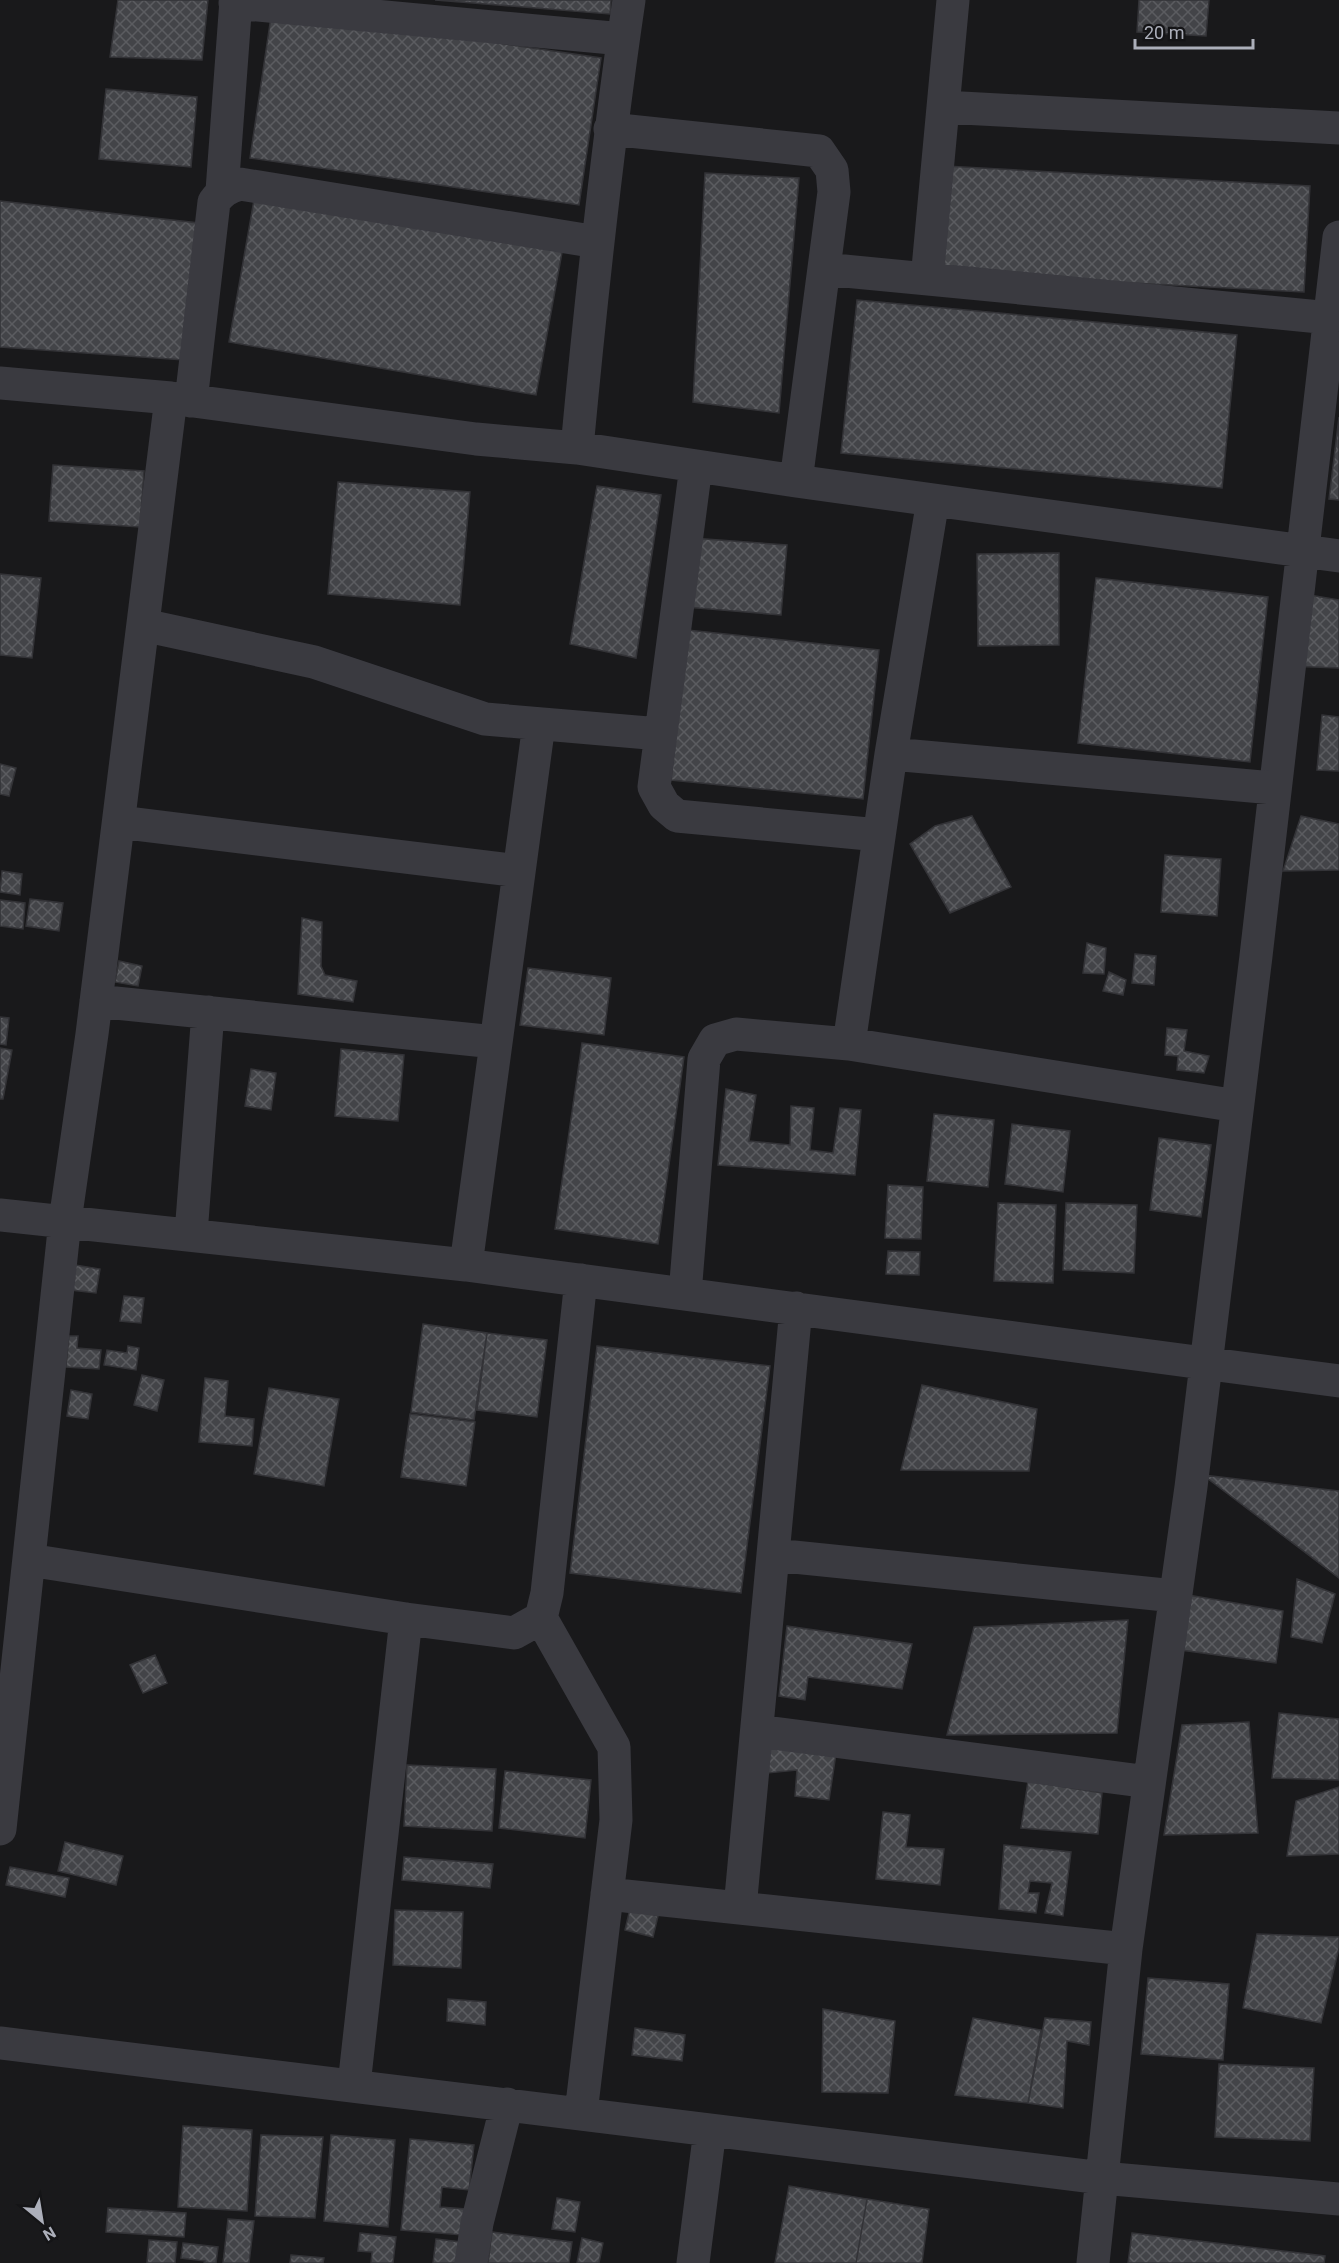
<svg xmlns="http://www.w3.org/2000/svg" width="1339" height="2263" font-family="Roboto,sans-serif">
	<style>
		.building { fill: url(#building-cross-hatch); stroke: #333337; stroke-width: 1.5 }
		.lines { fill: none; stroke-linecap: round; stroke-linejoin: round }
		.minor { stroke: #3a3a40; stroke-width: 33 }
	</style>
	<defs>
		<pattern id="building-cross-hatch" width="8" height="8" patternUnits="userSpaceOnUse" patternTransform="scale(1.5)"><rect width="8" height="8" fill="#434448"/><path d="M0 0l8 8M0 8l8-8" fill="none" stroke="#5b5c60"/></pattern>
	</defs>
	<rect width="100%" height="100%" fill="#19191b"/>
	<!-- building -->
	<path class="building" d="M118,0H208L202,60L110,57Z
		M435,0H611L610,14Z
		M1139,0H1209L1206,36L1137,32Z
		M272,10L601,58L579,205L250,158Z
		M106,89L197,97L191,167L99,159Z
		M945,166L1310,186L1304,292L938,273Z
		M705,173L799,178L779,413L693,402Z
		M255,194L563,247L536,395L229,342Z
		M0,201L199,223L184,360L0,347Z
		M857,300L1237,335L1222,488L841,453Z
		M1339,417V500L1329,499Z
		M53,465L144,471L140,527L49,521Z
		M338,482L470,492L460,605L328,594Z
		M597,486L661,495L636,658L570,644Z
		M692,538L787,545L781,615L686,607Z
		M1059,553V645L978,646L977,554Z
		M0,574L41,578L32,658L0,655Z
		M1096,578L1268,597L1250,762L1078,743Z
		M1298,593L1339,600V668L1289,666Z
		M687,630L879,650L863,799L671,780Z
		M1322,715L1339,717V771L1317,770Z
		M0,764L16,768L9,796L0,794Z
		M972,816L1011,887L950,913L910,844L935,826Z
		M1301,816L1339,824V870L1283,871Z
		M1165,855L1221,859L1217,916L1161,912Z
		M2,871L22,874L20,895L0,892Z
		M30,899L63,903L59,931L26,926Z
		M0,900L25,903L23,929L0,926Z
		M302,918L322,922L321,966L325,975L357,981L353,1002L298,994Z
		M1087,943L1106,948L1104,974L1083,973Z
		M1135,954L1156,956L1154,985L1132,983Z
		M119,961L142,966L138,986L115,982Z
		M528,968L611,978L604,1035L520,1025Z
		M1109,972L1126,980L1123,995L1103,991Z
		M0,1017L9,1018L6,1045L0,1044Z
		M1167,1028L1187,1030L1184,1051L1209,1056L1204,1073L1177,1070L1178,1056L1165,1055Z
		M582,1043L684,1057L658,1244L555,1229Z
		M0,1048L12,1050L3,1099H0Z
		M341,1049L404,1055L398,1121L335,1116Z
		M251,1069L276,1073L271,1110L245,1106Z
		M726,1089L756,1095L749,1141L790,1145L791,1106L814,1108L810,1150L833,1153L840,1108L861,1110L855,1175L718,1165Z
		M934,1114L994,1120L988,1187L927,1181Z
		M1012,1124L1070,1131L1063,1192L1005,1184Z
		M1159,1138L1211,1145L1201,1217L1150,1210Z
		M888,1185L923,1187L921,1239L885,1238Z
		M998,1203L1056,1205L1053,1283L994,1281Z
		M1066,1203L1137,1205L1134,1273L1063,1270Z
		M888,1251L920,1252L919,1275L886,1274Z
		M75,1265L100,1269L96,1293L71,1290Z
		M124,1296L144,1298L141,1323L120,1321Z
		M423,1324L487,1333L474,1420L411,1412Z
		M487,1333L547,1340L537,1417L477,1410Z
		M69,1336H78L77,1348L101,1350L99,1369L66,1367Z
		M128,1346L139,1348L136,1370L104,1365L107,1350L127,1353Z
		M597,1346L770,1366L741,1593L570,1573Z
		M142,1375L164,1380L157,1411L134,1405Z
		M205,1378L228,1381L225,1416L254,1419L252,1446L199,1442Z
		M922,1385L1037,1409L1029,1471L901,1470Z
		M269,1388L339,1399L324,1486L254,1474Z
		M71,1390L92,1394L88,1419L67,1416Z
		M410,1414L475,1422L466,1486L401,1477Z
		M1203,1475L1339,1491V1578Z
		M1297,1579L1335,1594L1322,1643L1291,1637Z
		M1188,1595L1283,1611L1276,1663L1181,1650Z
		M1128,1620L1117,1733L947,1735L974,1627Z
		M787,1626L912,1644L902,1689L808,1677L805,1700L779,1696Z
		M155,1655L167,1683L143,1693L130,1665Z
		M1279,1713L1339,1719V1780L1272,1778Z
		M1249,1722L1258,1833L1164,1835L1182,1725Z
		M769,1739L837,1747L829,1800L795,1796L797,1770L767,1773Z
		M407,1765L496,1769L492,1831L404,1826Z
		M505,1771L591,1780L585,1838L499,1828Z
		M1028,1781L1102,1793L1098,1834L1021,1828Z
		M1339,1787V1854L1287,1856L1296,1801Z
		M883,1812L910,1815L906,1847L944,1849L940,1885L876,1879Z
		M65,1842L123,1856L116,1885L58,1871Z
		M1004,1845L1071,1852L1063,1916L1045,1913L1052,1883L1030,1881L1028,1893H1039L1036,1913L999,1909Z
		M404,1857L493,1864L490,1888L402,1880Z
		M10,1867L69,1878L65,1897L6,1885Z
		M630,1909L658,1916L653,1937L625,1930Z
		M395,1910L463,1912L461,1968L393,1965Z
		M1257,1934L1339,1937V1948L1321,2023L1243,2008Z
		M1148,1978L1229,1984L1223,2060L1141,2054Z
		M448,1999L486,2002L485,2025L447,2021Z
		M823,2009L895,2021L888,2093L822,2092Z
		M973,2018L1041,2030L1028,2103L955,2095Z
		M1045,2018L1091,2022L1089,2045L1067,2041L1063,2108L1028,2103Z
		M635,2028L685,2035L682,2061L632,2055Z
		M1219,2064L1314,2068L1310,2141L1215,2137Z
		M183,2126L252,2130L247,2211L178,2207Z
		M261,2135L323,2137L315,2218L255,2216Z
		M331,2135L395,2140L388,2227L324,2221Z
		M410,2139L474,2145L469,2190L442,2187L440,2207L466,2209L463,2235L401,2230Z
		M789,2186L867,2199L856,2263H775Z
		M557,2198L580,2202L575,2232L552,2229Z
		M867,2199L929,2209L922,2263H856Z
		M108,2208L186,2213L184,2237L106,2232Z
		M228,2219L254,2221L249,2263H223Z
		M492,2232L572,2242L569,2263H488Z
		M360,2233L396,2237L393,2263H371L372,2252L358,2251Z
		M1132,2233L1325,2256L1324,2263H1128Z
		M582,2238L603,2243L599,2263H577Z
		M436,2239L461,2242L459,2263H433Z
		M149,2240L177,2242L175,2263H147Z
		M183,2243L218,2247L216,2263H204L205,2261L181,2258Z
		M291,2255L324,2258L323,2263H290Z"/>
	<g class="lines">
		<!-- minor -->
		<path class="minor" d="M235,3L623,39
			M943,107L1339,128
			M610,129L819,151L832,170L834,192L796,481
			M222,191L236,0
			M824,269L1330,318
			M927,279L953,0
			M0,383L171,398L476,439L577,448L796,481L1339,556
			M191,401L214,202C221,192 227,188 240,184L597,242
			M577,448C591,298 607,149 629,0
			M696,466L654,787L664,805L677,816L879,835
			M143,625L314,662L485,719L660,734
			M891,754L1274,788
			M119,822L519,871
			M96,1001L495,1042
			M849,1044L891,754L933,500
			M0,1215L466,1265L539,724
			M191,1234L208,1012
			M466,1265L1339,1381
			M685,1294L704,1059L715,1040L736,1034L849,1044L1237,1106
			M774,1555L1175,1596
			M29,1560L406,1619L514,1633L541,1618L547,1593L581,1280
			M541,1618L614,1747L616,1820L581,2113
			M758,1731L1149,1782
			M0,1829L65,1221L92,1034L171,398
			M607,1894L1126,1949
			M740,1908L796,1308
			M0,2043L1102,2178L1339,2199
			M354,2085L406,1619
			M471,2263L477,2223L507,2104
			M693,2263L710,2130
			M1093,2263L1126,1949L1191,1487L1256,956L1339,237"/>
	</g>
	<!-- north arrow -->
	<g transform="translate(42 2221) rotate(150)" stroke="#141416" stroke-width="4.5" paint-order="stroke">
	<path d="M0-4.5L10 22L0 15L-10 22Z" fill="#acafba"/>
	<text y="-9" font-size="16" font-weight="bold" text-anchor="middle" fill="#acafba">N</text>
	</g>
	<!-- scale -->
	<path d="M1135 39v9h118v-9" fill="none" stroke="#acafba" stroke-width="3"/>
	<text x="1144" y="39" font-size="18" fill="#acafba" stroke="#141416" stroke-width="4.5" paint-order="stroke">20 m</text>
</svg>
